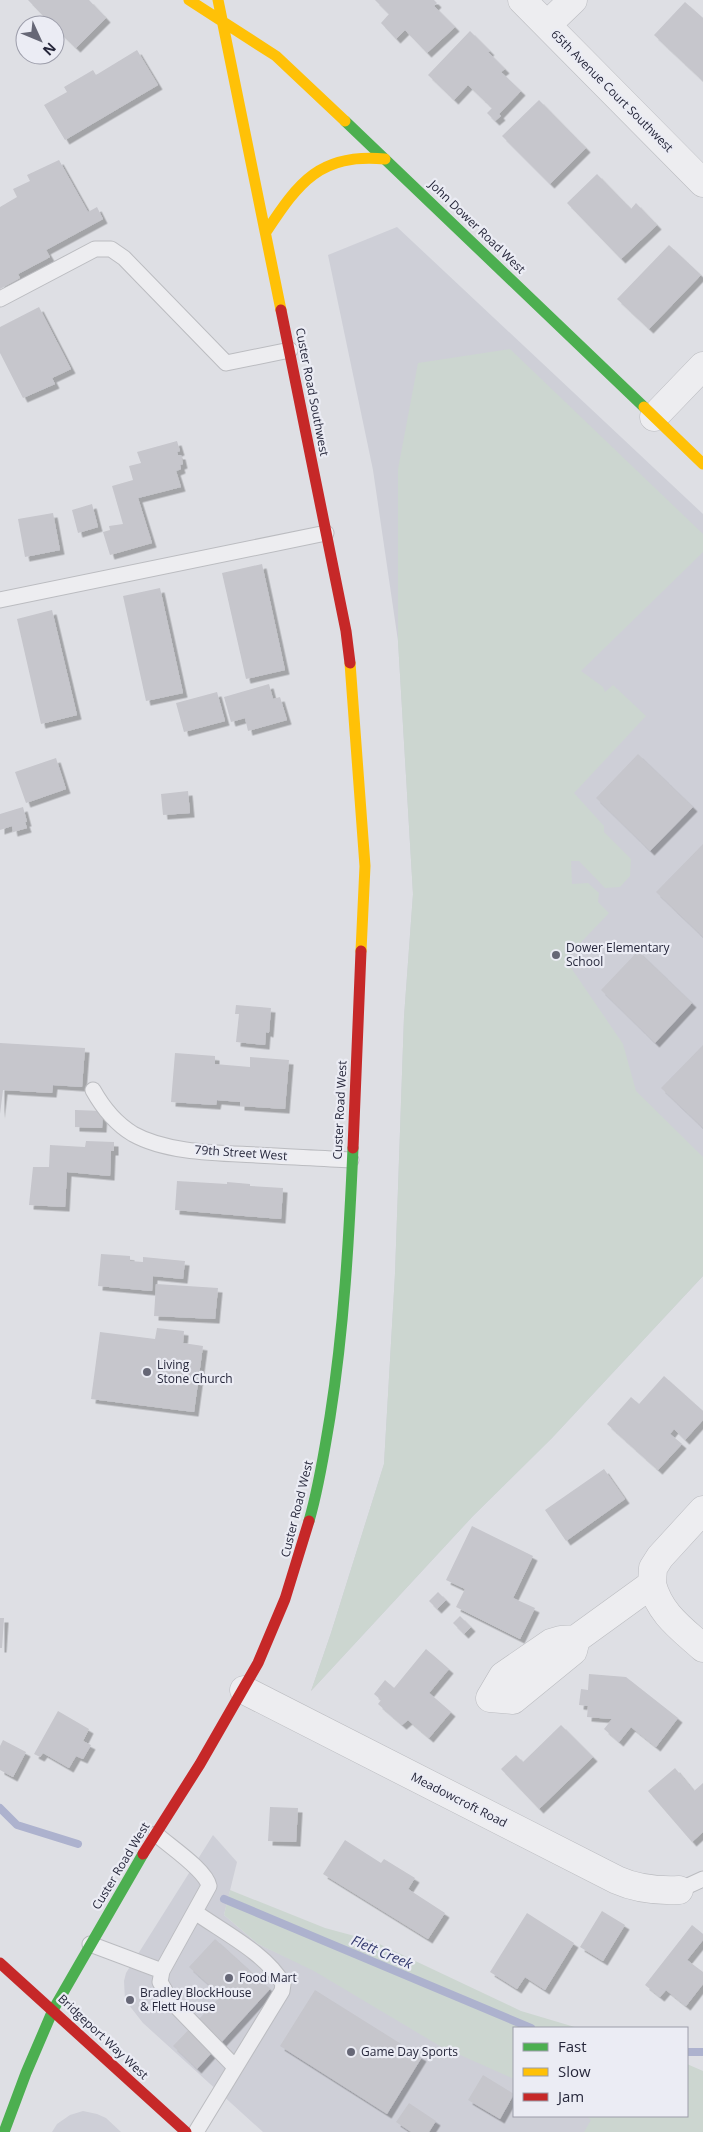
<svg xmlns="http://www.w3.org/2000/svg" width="703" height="2132" font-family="'Open Sans',sans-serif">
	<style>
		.built { fill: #cecfd7 }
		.green { fill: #ccd6d0 }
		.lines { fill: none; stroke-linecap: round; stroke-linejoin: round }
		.stream { stroke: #adb2ce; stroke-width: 8 }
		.building { fill: #c6c6cc; filter: url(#shadow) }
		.lane-casing { stroke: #bbbcc0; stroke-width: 17 }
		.street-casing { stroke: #bbbcc0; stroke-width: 29 }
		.lane { stroke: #ededf0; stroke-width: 15 }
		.street { stroke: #ededf0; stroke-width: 28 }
		.fast { stroke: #4caf50; stroke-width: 11 }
		.slow { stroke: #ffc107; stroke-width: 11 }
		.jam { stroke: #c62828; stroke-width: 11 }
		.poi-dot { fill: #666776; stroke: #ebecf4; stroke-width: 2 }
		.labels { text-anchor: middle; stroke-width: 4.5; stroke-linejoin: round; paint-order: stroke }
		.street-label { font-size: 12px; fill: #26273b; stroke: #ebecf4 }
		.poi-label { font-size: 12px; fill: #26273b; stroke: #ebecf4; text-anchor: start }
		.water-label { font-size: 14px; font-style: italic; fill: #32396d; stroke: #ebecf4 }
	</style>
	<defs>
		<filter id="shadow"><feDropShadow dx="4.5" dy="4.5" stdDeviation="0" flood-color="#0004"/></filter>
	</defs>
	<rect width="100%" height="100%" fill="#dedfe4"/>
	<!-- built -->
	<path class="built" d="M397,227L703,514V1276L552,1438L473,1516L311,1691L331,1633L384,1464L395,1274L404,1017L413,894L398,641L373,470L328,255Z
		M213,1835L237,1862L224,1915L258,1944L514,2061V2116H611L636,2132H263L143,2023L125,2000L124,1981L126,1973Z
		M83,2111L97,2114L106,2118L121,2132H52L57,2124L70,2115Z"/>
	<!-- green -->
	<path class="green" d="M510,349L703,534V552L581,671L603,687L605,692L613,685L646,716L574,793L604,826V832L631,859L630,876L620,887L605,888L579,861H571L572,884L588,883L599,893L598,902L609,913L565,959L623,1044L636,1091L703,1157V1276L552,1438L473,1516L311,1691L331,1633L384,1464L395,1274L404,1017L413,894L398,641V469L418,363Z
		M230,1890L325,1928L373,1941L521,2011L578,2028H514V2079L440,2046L314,1971L258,1944L224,1915Z
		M687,2064L703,2071V2132H584L591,2120L586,2116H687Z"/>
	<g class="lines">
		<!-- stream -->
		<path class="stream" d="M0,1808L17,1825L78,1844
			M224,1899L531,2028
			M687,2052H703"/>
	</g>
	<!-- building -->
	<path class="building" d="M28,0H89L106,18L76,48L55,28V25H52Z
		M375,0H434L437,3L434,6L455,27L427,53L405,30L396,39L381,23L389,14Z
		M685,2L703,18V81L654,35Z
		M470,31L490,51L488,52L505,69L501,72L521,91L499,114L501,116L495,121L487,113L492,108L468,85L454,100L428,75Z
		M137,50L158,85L65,140L44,105L67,92L64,87L93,70L96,75Z
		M539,100L586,148L550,184L502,136Z
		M59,160L88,212L97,207L103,219L46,250L50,257L18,274L20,278L0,289V207L17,197L13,189L30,181L27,175Z
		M597,174L631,209L636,203L657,225L621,259L567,203Z
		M669,245L701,275L649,329L617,299Z
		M39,307L71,369L52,378L55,384L23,398L0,353V327Z
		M177,441L180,451L177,452L178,455H181L183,464L180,465L181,469L176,471L181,487L138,498L152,543L110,555L103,532L110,530L109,526L123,524L112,486L133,480L129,466L141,463L137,452Z
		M92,504L98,527L78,533L72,510Z
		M53,513L60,550L25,557L18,519Z
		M262,564L285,670L246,679L222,573Z
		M160,588L183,693L146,701L123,596Z
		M52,610L77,715L41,724L17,619Z
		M269,684L273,699L280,697L287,720L248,731L245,718L231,722L224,697Z
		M217,692L225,721L184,732L176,703Z
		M638,754L693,807L650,851L596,798Z
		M56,758L66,789L26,803L15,772Z
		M188,791L190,813L163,815L161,794Z
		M23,807L27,822H25L27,828L13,832L12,826L0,830V814Z
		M703,844V937L656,892Z
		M638,951L692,1003L655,1043L601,990Z
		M236,1005L271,1008L269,1033L266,1032L265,1045L236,1042L239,1014H235Z
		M0,1043L85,1048L82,1087L53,1085L52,1093L3,1090L0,1114Z
		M703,1045V1128L661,1088Z
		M175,1053L215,1056V1064L250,1067V1057L289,1060L285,1109L240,1106V1102L217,1100L216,1105L171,1102Z
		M75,1110L103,1111L102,1128L75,1127Z
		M86,1141L114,1142V1151H111L110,1176L67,1172L65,1207L29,1205L33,1167H49L50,1145L85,1147Z
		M177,1181L227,1184V1182L250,1184V1186L283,1188L281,1219L175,1210Z
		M101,1254L130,1256V1261L143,1262V1257L185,1261L183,1279L153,1276L152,1291L98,1286Z
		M156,1284L218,1288L215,1319L154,1316Z
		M157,1328L184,1331L183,1343L203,1346L194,1412L91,1399L100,1332L155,1339Z
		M664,1376L703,1411V1420L685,1440L674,1429L670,1434L682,1444L658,1470L607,1424L631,1397L639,1404Z
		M604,1469L625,1499L566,1541L545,1510Z
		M472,1526L533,1556L513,1598L535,1608L520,1639L456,1607L465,1589L446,1580Z
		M438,1592L446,1600L437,1609L429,1601Z
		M460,1616L471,1627L464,1634L453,1623Z
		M0,1618H4L2,1648H0Z
		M426,1649L449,1669L429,1693L451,1712L429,1738L408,1720L402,1725L378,1704L381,1700L374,1694L385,1680L394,1688Z
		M589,1674L626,1677L678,1718L656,1747L631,1727L619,1742L604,1729L612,1719L587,1717L588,1706L579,1705L581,1689L588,1690Z
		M58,1711L89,1729L83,1741L91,1745L83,1759L76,1756L69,1768L43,1753L40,1757L34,1754Z
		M561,1725L593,1757L539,1809L501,1769L516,1755L523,1762Z
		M3,1740L26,1752L13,1777L0,1770V1746Z
		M675,1768L694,1791L703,1783V1832L692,1842L648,1791Z
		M270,1807L298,1808L296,1842L268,1841Z
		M345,1840L381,1863L384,1859L415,1878L408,1889L445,1913L428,1939L323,1874Z
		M602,1911L625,1925L603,1961L580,1947Z
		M527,1913L574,1943L545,1990L525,1977L517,1989L490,1972Z
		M692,1925L703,1934V1940L687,1960L703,1972V1984L686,2006L666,1990L660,1997L645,1985Z
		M215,1939L270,1989L197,2069L173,2046L221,1996L189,1967Z
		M315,1990L422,2057L387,2114L280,2046Z
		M483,2075L514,2094L500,2119L468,2100Z
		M409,2103L436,2121L429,2132H411L396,2122Z"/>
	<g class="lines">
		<!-- lane casing -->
		<g class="lane-casing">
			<path id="lane" d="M0,299L95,249H111L124,258L226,363L290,350
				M0,600L326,533
				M93,1090C103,1108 115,1123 133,1134C167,1153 218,1153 256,1155C288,1157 320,1158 351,1160
				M156,1834C169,1846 206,1870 209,1886L162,1971L160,1982L171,2001L235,2067
				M679,1890L703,1879
				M195,1912C223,1932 267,1954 283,1984L282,1991L196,2132
				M90,1944L162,1971"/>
		</g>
		<!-- street casing -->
		<g class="street-casing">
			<path id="street" d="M522,0L703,183
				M547,25L573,0
				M654,417L703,366
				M652,1584C660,1614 681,1628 703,1648
				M576,1639L573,1651L513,1700L490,1698L503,1676L551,1643L561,1640L576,1639L652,1584L653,1568L660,1557L703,1510
				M244,1690L617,1880C637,1889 657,1891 679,1890"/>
		</g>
		<!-- lane -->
		<use href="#lane" class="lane"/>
		<!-- street -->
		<use href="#street" class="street"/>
		<!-- fast -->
		<path class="fast" d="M345,121L644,407
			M309,1521C319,1487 324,1453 330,1417C344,1328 349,1239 353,1148
			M4,2132L26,2073L53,2010L143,1854"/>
		<!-- slow -->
		<path class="slow" d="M189,0L276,56L345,121
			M218,0L281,310
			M266,232C299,182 320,153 385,159
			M644,407L703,464
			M350,663L365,866L361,951"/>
		<!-- jam -->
		<path class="jam" d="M281,310L346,631L350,663
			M353,1148L361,951
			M143,1854L200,1764L258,1663L285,1599L309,1521
			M0,1963L186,2132"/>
	</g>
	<!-- markers -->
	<g class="poi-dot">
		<circle cx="556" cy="955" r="5"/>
		<circle cx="147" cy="1372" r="5"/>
		<circle cx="229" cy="1978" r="5"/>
		<circle cx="130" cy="2000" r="5"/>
		<circle cx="351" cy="2052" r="5"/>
	</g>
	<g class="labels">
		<!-- street labels -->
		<g class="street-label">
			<text transform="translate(612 91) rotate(45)" y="4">65th Avenue Court Southwest</text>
			<text transform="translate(477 227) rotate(44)" y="4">John Dower Road West</text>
			<text transform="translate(312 392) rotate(79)" y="4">Custer Road Southwest</text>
			<text transform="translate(340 1110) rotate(-87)" y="4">Custer Road West</text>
			<text transform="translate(241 1153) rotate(4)" y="4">79th Street West</text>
			<text transform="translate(297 1509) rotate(-76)" y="4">Custer Road West</text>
			<text transform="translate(459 1800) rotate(27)" y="4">Meadowcroft Road</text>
			<text transform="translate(121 1866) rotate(-59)" y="4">Custer Road West</text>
			<text transform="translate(103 2037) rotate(43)" y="4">Bridgeport Way West</text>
		</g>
		<!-- poi labels -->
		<g class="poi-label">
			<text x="566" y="952">Dower Elementary<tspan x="566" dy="14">School</tspan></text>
			<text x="157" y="1369">Living<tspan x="157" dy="14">Stone Church</tspan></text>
			<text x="239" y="1982">Food Mart</text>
			<text x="140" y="1997">Bradley BlockHouse<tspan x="140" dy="14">&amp; Flett House</tspan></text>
			<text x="361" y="2056">Game Day Sports</text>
		</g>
		<!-- water labels -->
		<g class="water-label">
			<text transform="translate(382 1952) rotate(23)" y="5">Flett Creek</text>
		</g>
	</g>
	<!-- legend -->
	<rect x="513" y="2027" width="175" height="90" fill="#ebecf4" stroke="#9c9daa"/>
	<rect x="523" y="2043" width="25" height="8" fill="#4caf50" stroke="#9c9daa"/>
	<text x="558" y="2052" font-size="15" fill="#26273b">Fast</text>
	<rect x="523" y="2068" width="25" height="8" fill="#ffc107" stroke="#9c9daa"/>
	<text x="558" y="2077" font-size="15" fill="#26273b">Slow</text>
	<rect x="523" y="2093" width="25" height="8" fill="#c62828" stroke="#9c9daa"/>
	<text x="558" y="2102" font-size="15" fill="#26273b">Jam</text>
	<!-- north arrow -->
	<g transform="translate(40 40) rotate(134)"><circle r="24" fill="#ebecf4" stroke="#9c9daa"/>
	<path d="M0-4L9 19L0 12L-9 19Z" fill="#666776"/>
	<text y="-8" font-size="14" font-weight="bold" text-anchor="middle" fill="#26273b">N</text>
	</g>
</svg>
